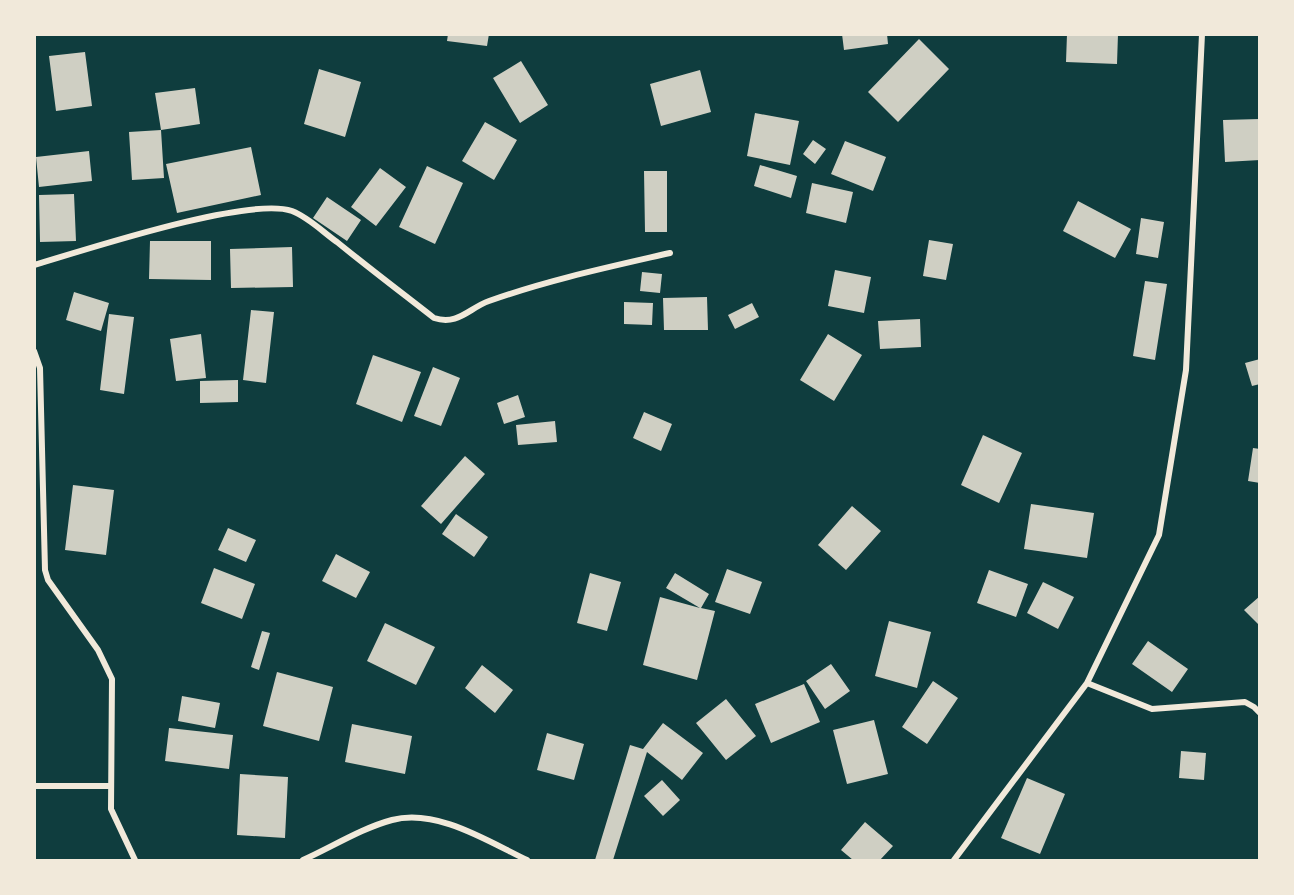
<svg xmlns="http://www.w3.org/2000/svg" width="1294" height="895" font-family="'Work Sans',sans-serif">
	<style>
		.building { fill: #cfcfc3 }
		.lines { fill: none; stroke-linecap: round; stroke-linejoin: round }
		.minor { stroke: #f1e9da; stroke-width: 6 }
	</style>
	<rect width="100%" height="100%" fill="#0f3d3e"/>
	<!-- building -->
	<path class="building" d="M448,34H489L487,46L447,41Z
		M842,34H887L888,44L844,50Z
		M1067,34H1118L1117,64L1066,62Z
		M919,39L949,69L898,122L868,92Z
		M85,52L92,106L56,111L49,56Z
		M521,61L548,105L520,123L493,78Z
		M319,69L361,82L345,137L304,124Z
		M700,70L711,112L661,126L650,84Z
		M195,88L200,124L161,130L155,93Z
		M755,113L799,121L790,165L747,156Z
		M1260,119V160L1225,162L1223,120Z
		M485,122L517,140L494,180L462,161Z
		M161,130L164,178L132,180L129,132Z
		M813,140L826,149L815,164L803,154Z
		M845,141L886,157L873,191L831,174Z
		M251,147L261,195L177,213L166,164Z
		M89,151L92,181L39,187L36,157Z
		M760,165L797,176L791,198L754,186Z
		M427,166L463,183L435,244L399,227Z
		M380,168L406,187L376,226L351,207Z
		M644,171H667V232H645Z
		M812,183L853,192L846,223L806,213Z
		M74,194L76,241L40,242L39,195Z
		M327,197L361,220L347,241L313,218Z
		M1078,201L1131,229L1115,258L1063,231Z
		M1141,218L1164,222L1158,258L1136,254Z
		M929,240L953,244L946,280L923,276Z
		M150,241H211V280L149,279Z
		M292,247L293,287L231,288L230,249Z
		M835,270L871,277L864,313L828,306Z
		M642,272L662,274L660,293L640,291Z
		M1145,281L1167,284L1155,360L1133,356Z
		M74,292L109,303L101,331L66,320Z
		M707,297L708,330H664L663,298Z
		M624,302L653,303L652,325L624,324Z
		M752,303L759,317L735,329L728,315Z
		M251,310L274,312L266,383L243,380Z
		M109,314L134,317L124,394L100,390Z
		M920,319L921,347L880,349L878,321Z
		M201,334L206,378L176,381L170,339Z
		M828,334L862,355L834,401L800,380Z
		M373,355L421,372L402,422L356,404Z
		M1260,359V384L1252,386L1245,363Z
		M433,367L460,378L441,426L414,416Z
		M238,380V402L200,403V381Z
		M518,395L525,417L504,424L497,403Z
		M644,412L672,424L661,451L633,438Z
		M555,421L557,442L518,445L516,425Z
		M983,435L1022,453L999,503L961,485Z
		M1253,448L1260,449V483L1248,481Z
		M465,456L485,474L441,524L421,506Z
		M73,485L114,490L106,555L65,550Z
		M1031,504L1094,513L1087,558L1024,549Z
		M852,506L881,531L846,570L818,545Z
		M456,514L488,537L474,557L442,534Z
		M228,528L256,540L246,562L218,550Z
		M336,554L370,572L356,598L322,581Z
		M214,568L255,584L242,619L201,603Z
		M727,569L762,582L750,614L715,602Z
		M989,570L1028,584L1016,617L977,603Z
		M590,573L621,582L607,631L577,623Z
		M675,573L709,594L701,608L715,611L697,680L643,665L660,597L700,608L666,588Z
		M1043,582L1074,597L1058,629L1027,613Z
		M1260,596V626L1244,610Z
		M889,621L931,632L917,688L875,676Z
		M385,623L435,647L416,685L367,661Z
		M262,631L270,633L259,670L251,667Z
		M1148,641L1188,669L1172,692L1132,664Z
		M831,664L850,691L825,709L806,681Z
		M482,665L513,690L495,713L465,688Z
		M277,672L333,687L319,741L263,726Z
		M933,681L958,698L927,744L902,727Z
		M804,684L820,722L771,743L755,704Z
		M182,696L220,703L215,728L178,721Z
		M726,699L756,736L726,760L696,723Z
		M874,720L888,774L847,784L833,730Z
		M663,723L703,753L682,780L647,752L613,860H595L630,745L643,749Z
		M352,724L412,736L405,774L345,762Z
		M169,728L233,735L229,769L165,761Z
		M547,733L584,744L574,780L537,770Z
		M1181,751L1206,753L1204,780L1179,778Z
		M240,774L288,777L285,838L237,835Z
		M1027,778L1065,794L1040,854L1001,838Z
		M662,780L680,800L663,816L644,796Z
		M865,822L893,846L880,860H853L841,850Z"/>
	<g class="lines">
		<!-- minor -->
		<path class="minor" d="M34,265C85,250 248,196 292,211C308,217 323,232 337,242C369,268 402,293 434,318C458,326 469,308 489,301C548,280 609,267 670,253
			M34,351L40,368L45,570L48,580L98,650L112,679L111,809L135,860
			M1087,683L1152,709L1245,702L1254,707L1260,713
			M34,786H110
			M303,860C332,847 362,828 392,820C437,808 489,842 527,860
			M954,860L1087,683L1159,535L1186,370L1202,34"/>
	</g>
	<!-- border -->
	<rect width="1294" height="895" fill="none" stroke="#f1e9da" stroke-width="72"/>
</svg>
